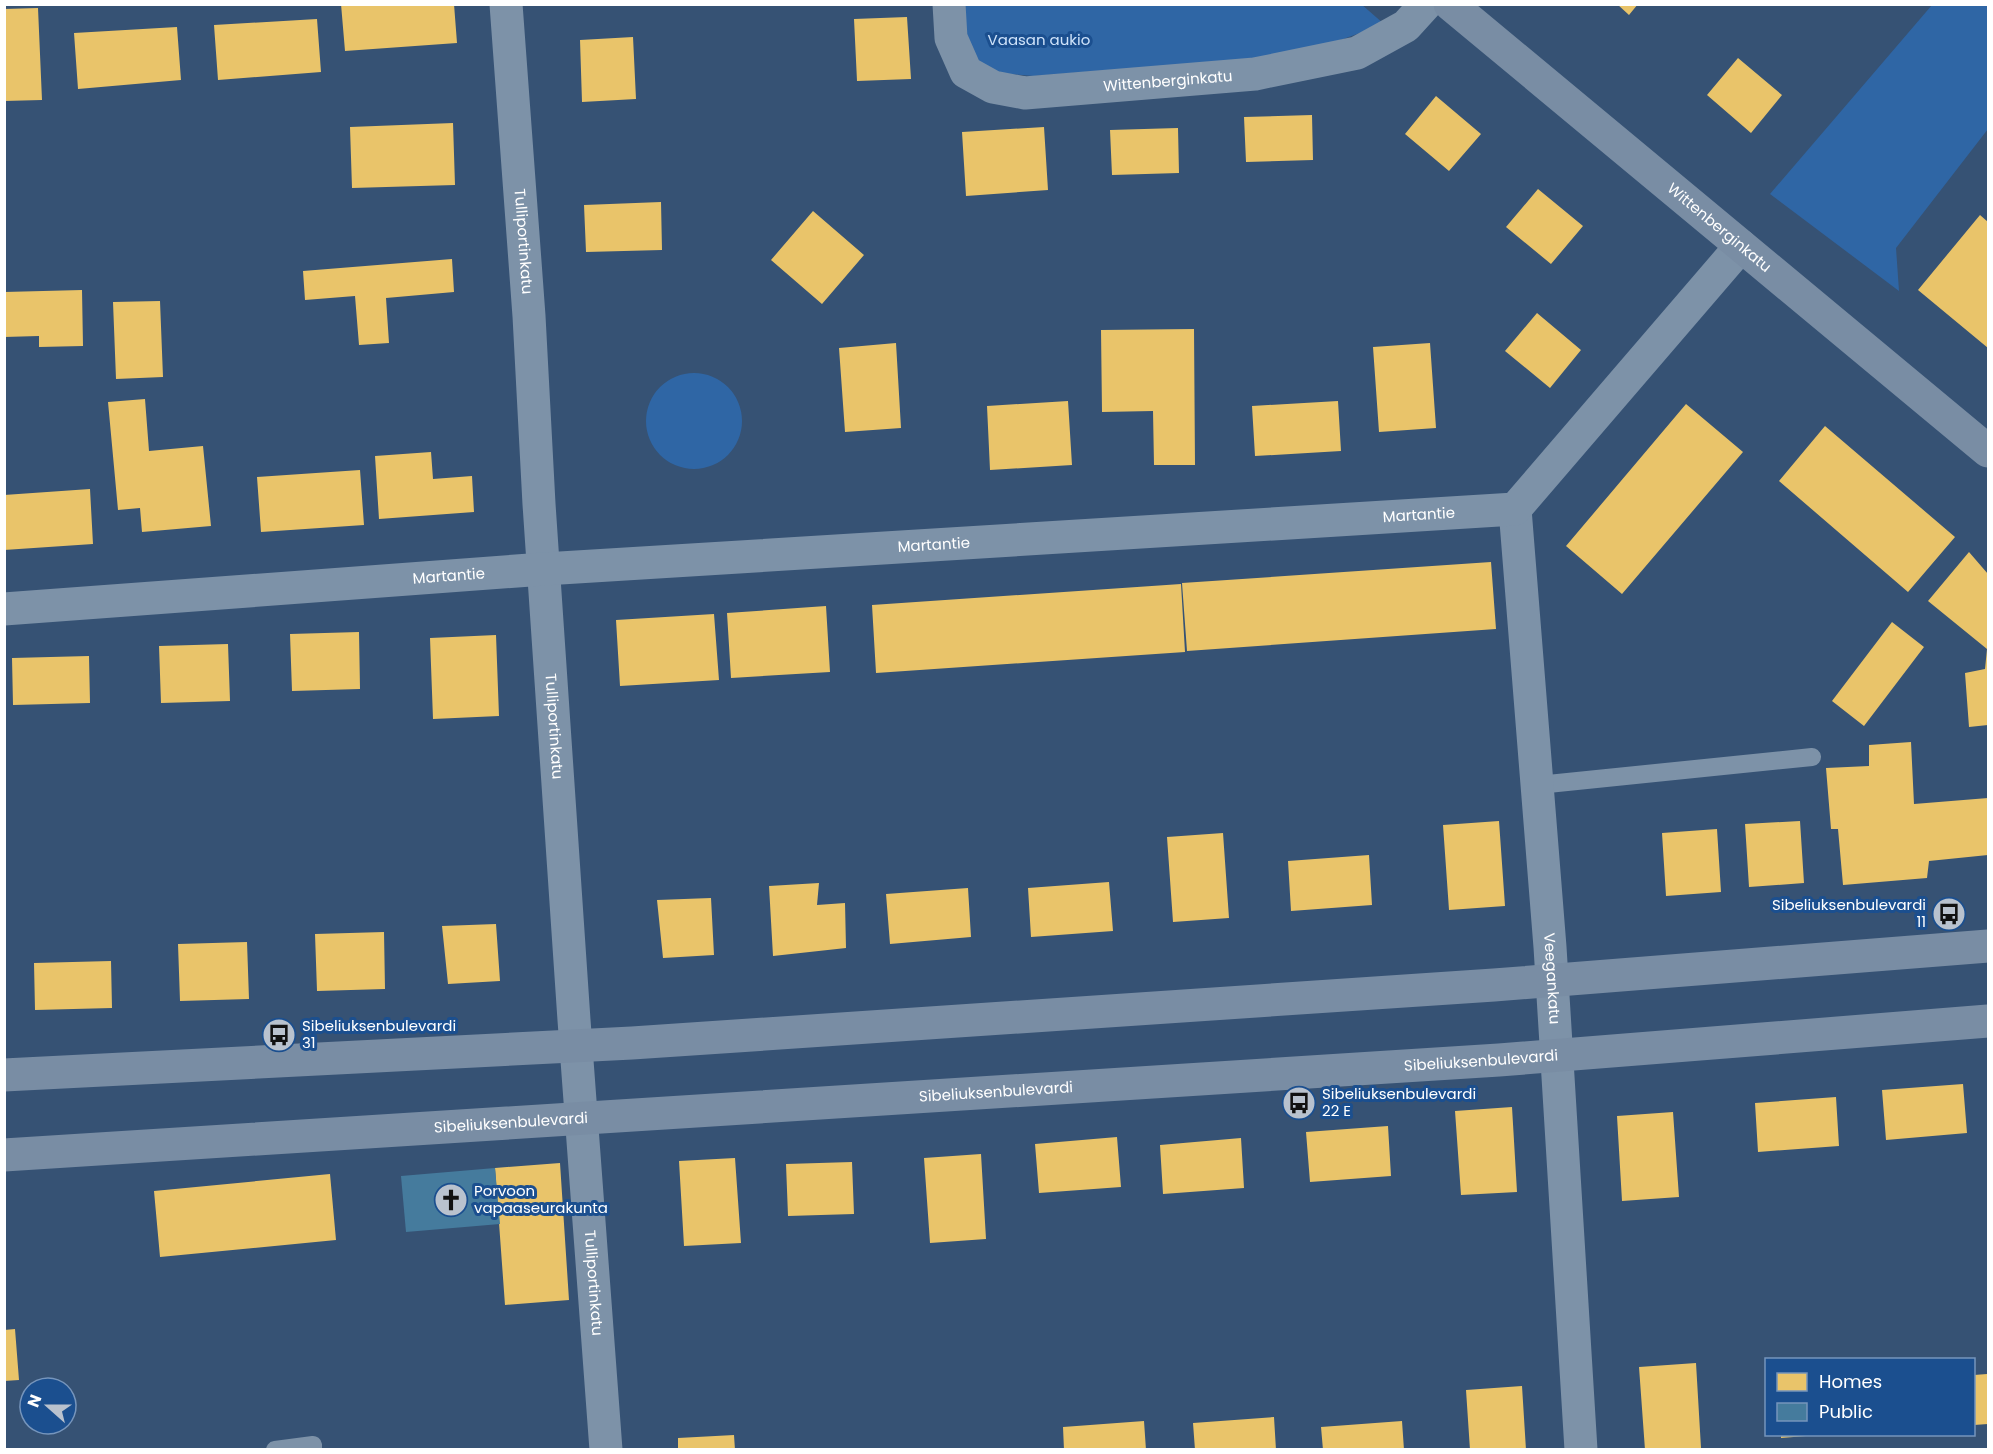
<svg xmlns="http://www.w3.org/2000/svg" width="1993" height="1454" font-family="Poppins,sans-serif">
	<style>
		.green { fill: #2f66a5 }
		.homes { fill: #e9c46a }
		.public { fill: #457b9d }
		.lines { fill: none; stroke-linecap: round; stroke-linejoin: round }
		.lane { stroke: #7d92a8; stroke-width: 18 }
		.street { stroke: #7d92a8; stroke-width: 33 }
		.secondary { stroke: #798da4; stroke-width: 33 }
		.labels { text-anchor: middle; stroke-width: 6; stroke-linejoin: round; paint-order: stroke }
		.park-label { font-size: 15px; fill: #cfe3fa; stroke: #1b4f8f }
		.street-label { font-size: 15px; fill: #fff; stroke: #1b4f8f }
		.poi-label { font-size: 15px; fill: #fff; stroke: #1b4f8f; text-anchor: start }
	</style>
	<rect width="100%" height="100%" fill="#365274"/>
	<!-- green -->
	<path class="green" d="M1361,4L1384,24L1300,55L1034,76L996,73L978,63L965,40L963,5Z
		M1932,5H1988V129L1896,248L1899,291L1770,194Z
		M646 421a48 48 0 1 1 96 0a48 48 0 1 1-96 0Z"/>
	<!-- homes -->
	<path class="homes" d="M341,4H454L457,43L345,51Z
		M1617,4H1638L1629,15Z
		M38,8L42,100L4,101V9Z
		M907,17L911,79L857,81L854,19Z
		M317,19L321,72L218,80L214,25Z
		M177,27L181,80L78,89L74,33Z
		M633,37L636,99L582,102L580,40Z
		M1738,58L1782,95L1751,133L1707,95Z
		M1436,96L1481,134L1449,171L1405,134Z
		M1312,115L1313,160L1246,162L1244,117Z
		M453,123L455,185L352,188L350,127Z
		M1044,127L1048,190L966,196L962,132Z
		M1178,128L1179,173L1112,175L1110,130Z
		M1538,189L1583,226L1551,264L1506,227Z
		M661,202L662,250L586,252L584,205Z
		M813,211L864,255L822,304L771,260Z
		M1980,215L1988,222V348L1918,290Z
		M452,259L454,292L386,298L389,343L359,345L355,296L305,300L303,271Z
		M82,290L83,346L39,347V336L4,337V292Z
		M160,301L163,377L116,379L113,302Z
		M1537,313L1581,350L1550,388L1505,351Z
		M1194,329L1195,465H1154L1153,411L1102,412L1101,330Z
		M896,343L901,428L845,432L839,348Z
		M1430,343L1436,428L1379,432L1373,347Z
		M145,399L149,451L203,446L211,526L142,532L140,508L118,510L108,402Z
		M1068,401L1072,465L990,470L987,406Z
		M1338,401L1341,451L1255,456L1252,406Z
		M1686,404L1743,452L1622,594L1566,546Z
		M1825,426L1955,537L1908,592L1779,481Z
		M431,452L433,479L472,476L474,512L379,519L375,456Z
		M360,470L364,525L261,532L257,477Z
		M90,489L93,544L4,550V495Z
		M1969,552L1988,574V725L1969,727L1965,673L1985,669L1987,649L1928,601Z
		M1491,562L1496,629L1187,651L1182,583Z
		M1181,584L1185,652L876,673L872,605Z
		M826,606L830,672L731,678L727,613Z
		M714,614L719,680L620,686L616,620Z
		M1892,622L1924,647L1864,726L1832,701Z
		M359,632L360,689L292,691L290,634Z
		M496,635L499,716L433,719L430,638Z
		M228,644L230,701L161,703L159,646Z
		M89,656L90,703L13,705L12,658Z
		M1911,742L1914,804L1988,798V855L1929,861L1927,878L1843,885L1838,829H1831L1826,768L1869,766V745Z
		M1499,821L1505,906L1449,910L1443,825Z
		M1800,821L1804,883L1749,887L1745,824Z
		M1717,829L1721,892L1666,896L1662,833Z
		M1223,833L1229,918L1173,922L1167,837Z
		M1369,855L1372,905L1291,911L1288,861Z
		M1109,882L1113,931L1031,937L1028,888Z
		M819,883L817,905L845,903L846,948L773,956L769,886Z
		M968,888L971,937L890,944L886,894Z
		M711,898L714,955L663,958L657,900Z
		M496,924L500,981L448,984L442,926Z
		M384,932L385,989L317,991L315,934Z
		M247,942L249,999L180,1001L178,944Z
		M111,961L112,1008L35,1010L34,963Z
		M1963,1084L1967,1133L1886,1140L1882,1090Z
		M1836,1097L1839,1146L1758,1152L1755,1103Z
		M1512,1107L1517,1192L1461,1195L1455,1111Z
		M1673,1112L1679,1197L1622,1201L1617,1116Z
		M1388,1126L1391,1176L1310,1182L1306,1132Z
		M1117,1137L1121,1187L1039,1193L1035,1144Z
		M1241,1138L1244,1188L1163,1194L1160,1145Z
		M981,1154L986,1239L930,1243L924,1158Z
		M735,1158L741,1243L684,1246L679,1161Z
		M852,1162L854,1214L788,1216L786,1164Z
		M560,1163L569,1300L505,1305L495,1168Z
		M330,1174L336,1240L160,1257L154,1191Z
		M15,1329L19,1380L4,1381V1330Z
		M1696,1363L1701,1448L1645,1450L1639,1367Z
		M1987,1374L1988,1424L1974,1425V1375Z
		M1522,1386L1526,1450H1470L1466,1390Z
		M1274,1417L1276,1450H1195L1193,1423Z
		M1144,1421L1146,1450H1064L1063,1427Z
		M1402,1421L1404,1450H1323L1321,1427Z
		M1781,1434H1806V1436L1781,1438Z
		M734,1435L735,1450H678V1438Z"/>
	<!-- public -->
	<path class="public" d="M495,1168L500,1224L406,1232L401,1176Z"/>
	<g class="lines">
		<!-- lane -->
		<path class="lane" d="M1538,785L1812,757
			M275,1450L313,1445V1450"/>
		<!-- street -->
		<g class="street">
			<path id="s1" d="M506,4L529,316L539,504L574,1020L606,1450"/>
			<path id="s2" d="M949,4L951,38L966,72L993,87L1025,93L1255,74L1357,53L1406,26L1426,4"/>
			<path id="s3" d="M1515,509L1550,947L1581,1450"/>
			<path id="s4" d="M4,609L544,569L1515,509L1741,246"/>
		</g>
		<!-- secondary -->
		<g class="secondary">
			<path id="s5" d="M1450,4L1988,451"/>
			<path d="M4,1075L632,1043L1494,985L1988,946"/>
			<path id="s6" d="M4,1155L1499,1060L1988,1021"/>
		</g>
	</g>
	<!-- icons -->
	<defs>
		<g id="bus-disc" transform="scale(1.725)"><circle r="9.5" fill="#b9c2ce" stroke="#1b4f8f"/><path d="M-5-6H5V4H4V6H2V4H-2V6H-4V4H-5ZM-3.5-4V0h7V-4ZM-3.5 1.2v1.5H-2V1.2ZM2 1.2v1.5H3.5V1.2Z" fill="#111"/></g>
		<g id="church-disc" transform="scale(1.725)"><circle r="9.5" fill="#b9c2ce" stroke="#1b4f8f"/><path d="M-1.2-6h2.4v3.5h3.3v2.4h-3.3V6h-2.4V-.1h-3.3v-2.4h3.3Z" fill="#111"/></g>
	</defs>
	<g fill-rule="evenodd">
		<use href="#bus-disc" x="1949" y="914"/>
		<use href="#bus-disc" x="279" y="1035"/>
		<use href="#bus-disc" x="1299" y="1103"/>
		<use href="#church-disc" x="451" y="1200"/>
	</g>
	<g class="labels">
		<!-- park labels -->
		<g class="park-label">
			<text x="1039" y="45">Vaasan aukio</text>
		</g>
		<!-- street labels -->
		<g class="street-label">
			<text dy="5" stroke="none"><textPath href="#s2" startOffset="278">Wittenberginkatu</textPath></text>
			<text dy="5" stroke="none"><textPath href="#s5" startOffset="350">Wittenberginkatu</textPath></text>
			<text dy="5" stroke="none"><textPath href="#s1" startOffset="238">Tulliportinkatu</textPath></text>
			<text dy="5" stroke="none"><textPath href="#s4" startOffset="1418">Martantie</textPath></text>
			<text dy="5" stroke="none"><textPath href="#s4" startOffset="932">Martantie</textPath></text>
			<text dy="5" stroke="none"><textPath href="#s4" startOffset="446">Martantie</textPath></text>
			<text dy="5" stroke="none"><textPath href="#s1" startOffset="724">Tulliportinkatu</textPath></text>
			<text dy="5" stroke="none"><textPath href="#s3" startOffset="471">Veegankatu</textPath></text>
			<text dy="5" stroke="none"><textPath href="#s6" startOffset="1480">Sibeliuksenbulevardi</textPath></text>
			<text dy="5" stroke="none"><textPath href="#s6" startOffset="994">Sibeliuksenbulevardi</textPath></text>
			<text dy="5" stroke="none"><textPath href="#s6" startOffset="508">Sibeliuksenbulevardi</textPath></text>
			<text dy="5" stroke="none"><textPath href="#s1" startOffset="1282">Tulliportinkatu</textPath></text>
		</g>
		<!-- poi labels -->
		<g class="poi-label">
			<text x="1926" y="910" text-anchor="end">Sibeliuksenbulevardi<tspan x="1926" dy="17">11</tspan></text>
			<text x="302" y="1031">Sibeliuksenbulevardi<tspan x="302" dy="17">31</tspan></text>
			<text x="1322" y="1099">Sibeliuksenbulevardi<tspan x="1322" dy="17">22 E</tspan></text>
			<text x="474" y="1196">Porvoon<tspan x="474" dy="17">vapaaseurakunta</tspan></text>
		</g>
	</g>
	<!-- border -->
	<rect width="1993" height="1454" fill="none" stroke="#ffffff" stroke-width="12"/>
	<!-- legend -->
	<rect x="1765" y="1358" width="210" height="78" fill="#1b4f8f" stroke="#7695bc" stroke-width="1.5"/>
	<rect x="1777" y="1373" width="30" height="18" fill="#e9c46a" stroke="#7695bc" stroke-width="1.5"/>
	<text x="1819" y="1388" font-size="18" fill="#ffffff">Homes</text>
	<rect x="1777" y="1403" width="30" height="18" fill="#457b9d" stroke="#7695bc" stroke-width="1.5"/>
	<text x="1819" y="1418" font-size="18" fill="#ffffff">Public</text>
	<!-- north arrow -->
	<g transform="translate(48 1406) rotate(291)"><circle r="28" fill="#1b4f8f" stroke="#7695bc" stroke-width="1.5"/>
	<path d="M0-4.5L10 22L0 15L-10 22Z" fill="#b9c2ce"/>
	<text y="-9" font-size="16" font-weight="bold" text-anchor="middle" fill="#ffffff">N</text>
	</g>
</svg>
